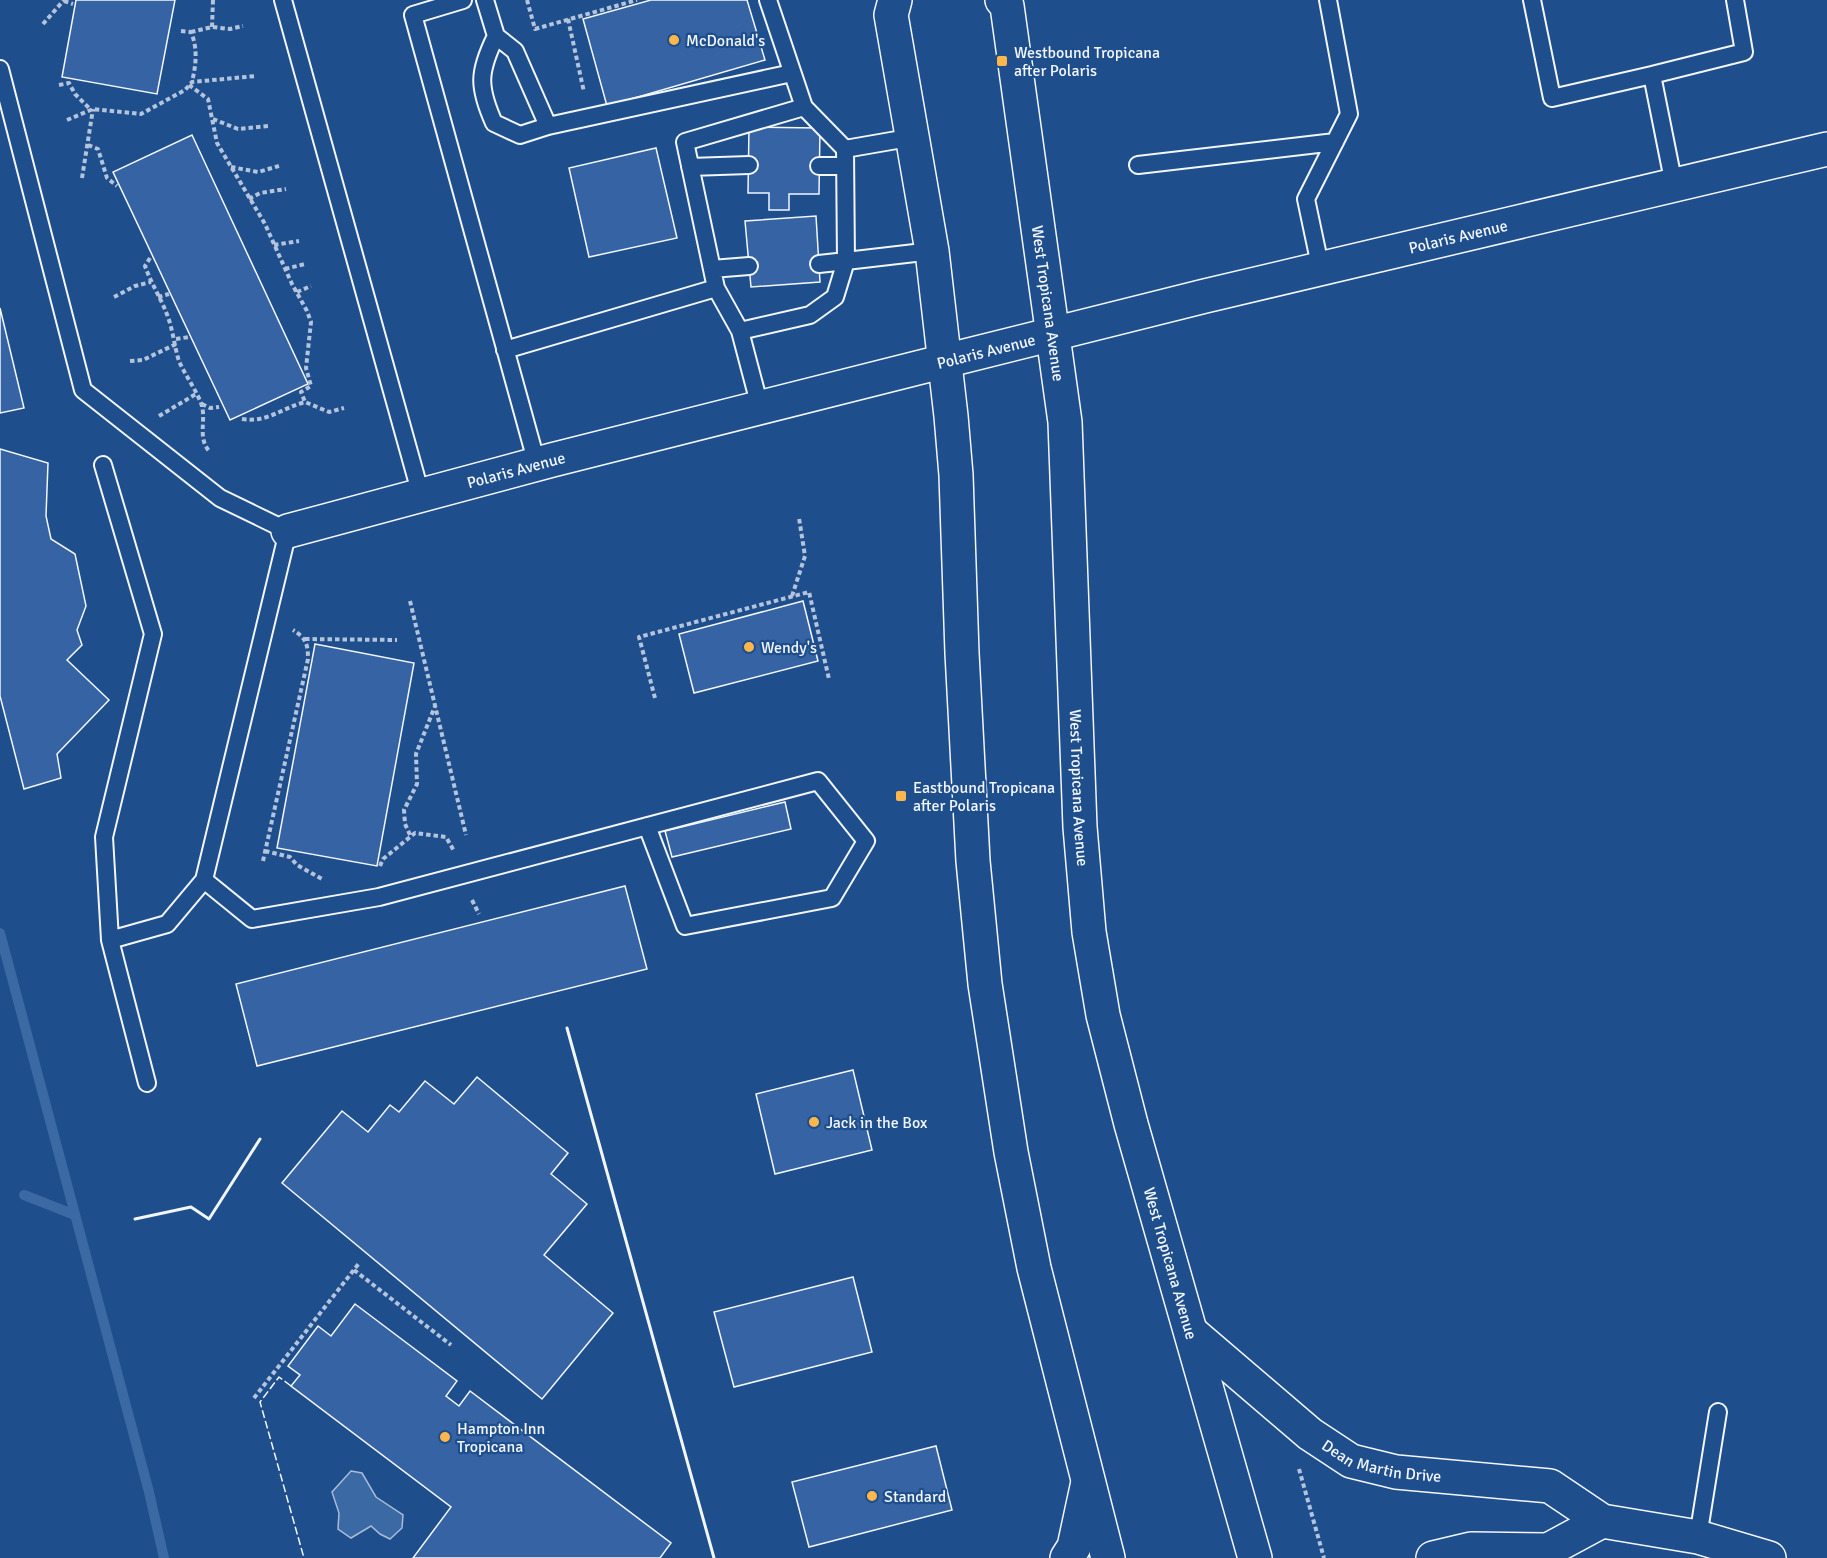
<svg xmlns="http://www.w3.org/2000/svg" width="1827" height="1558" font-family="Signika,sans-serif">
	<style>
		.water { fill: #3b69a3; stroke: #a8bbd7; stroke-width: 1.5 }
		.lines { fill: none; stroke-linecap: round; stroke-linejoin: round }
		.stream { stroke: #3b69a3; stroke-width: 10 }
		.building { fill: #3563a3; stroke: #f2f6ff; stroke-width: 1.5 }
		.lane-casing { stroke: #f2f6ff; stroke-width: 20 }
		.street-casing { stroke: #f2f6ff; stroke-width: 36 }
		.secondary-casing { stroke: #f2f6ff; stroke-width: 36 }
		.primary-casing { stroke: #f2f6ff; stroke-width: 36 }
		.path { stroke: #b3c4dc; stroke-width: 4; stroke-dasharray: 4.5 3; stroke-linecap: butt }
		.lane { stroke: #1f4e8c; stroke-width: 16 }
		.street { stroke: #1f4e8c; stroke-width: 33 }
		.secondary { stroke: #1f4e8c; stroke-width: 33 }
		.primary { stroke: #1f4e8c; stroke-width: 33 }
		.fence { stroke: #f2f6ff; stroke-width: 1.5; stroke-dasharray: 8 3; stroke-linecap: butt }
		.wall { stroke: #f2f6ff; stroke-width: 3 }
		.poi-dot { fill: #ffb74d; stroke: #1f4e8c; stroke-width: 2 }
		.labels { text-anchor: middle; stroke-width: 4.5; stroke-linejoin: round; paint-order: stroke }
		.poi-label { font-size: 16px; fill: #f2f6ff; stroke: #1f4e8c; text-anchor: start }
		.street-label { font-size: 16px; fill: #f2f6ff; stroke: #1f4e8c }
	</style>
	<rect width="100%" height="100%" fill="#1f4e8c"/>
	<!-- water -->
	<path class="water" d="M351,1471L362,1473L376,1497L403,1515L402,1528L390,1539L380,1534L371,1526L351,1538L338,1529L339,1513L332,1492Z"/>
	<g class="lines">
		<!-- stream -->
		<path class="stream" d="M0,933L149,1492L164,1558
			M24,1195L75,1215"/>
	</g>
	<!-- building -->
	<path class="building" d="M76,0H175L157,94L62,77Z
		M651,0H747L765,60L607,106L583,19Z
		M749,127L820,128L819,194H789V210H769V193H748Z
		M192,135L308,384L230,420L113,172Z
		M656,148L677,238L589,257L569,168Z
		M816,216L820,282L751,287L745,221Z
		M0,308L24,408L0,413Z
		M0,449L48,463L46,516L51,539L75,554L86,606L77,630L82,645L67,660L109,700L57,754L61,778L24,789L0,696Z
		M803,601L818,661L694,693L679,634Z
		M315,644L414,663L377,866L277,848Z
		M785,802L791,829L672,857L665,831Z
		M625,886L647,969L257,1066L236,984Z
		M853,1070L872,1150L775,1174L756,1094Z
		M477,1077L568,1153L551,1174L587,1204L544,1255L613,1313L542,1399L282,1183L342,1111L368,1132L390,1105L399,1112L425,1081L454,1104Z
		M853,1277L872,1352L734,1387L714,1312Z
		M355,1304L457,1381L446,1396L459,1406L470,1391L671,1543L660,1558H413L451,1507L291,1386L300,1375L288,1366L318,1326L331,1336Z
		M936,1446L952,1510L809,1547L792,1482Z"/>
	<g class="lines">
		<!-- lane casing -->
		<g class="lane-casing">
			<path id="lane" d="M283,0L421,495
				M463,0L413,15L537,464
				M485,0L496,36L515,51L548,126
				M1532,0L1552,98L1652,75L1674,185
				M496,36C478,72 478,87 494,123L520,135L548,126L792,73
				M0,69L83,390L220,498L288,531L204,880L252,919L379,897L818,781L866,841L832,898L685,926L647,826
				M1652,75L1744,52L1735,0
				M804,107L845,149
				M914,137L845,149L846,261L932,251
				M1138,165L1335,142
				M819,166H845
				M690,167L749,165
				M712,269L749,266
				M1321,270L1306,199L1349,114L1328,0
				M716,288L740,331L760,407
				M740,331L810,315L835,297L846,261L819,264
				M505,350L716,288L685,142L804,107L768,0
				M103,465L153,634L104,837L110,940
				M147,1083L110,940L167,924L204,880
				M1698,1537L1718,1412"/>
		</g>
		<!-- street casing -->
		<g class="street-casing">
			<g id="street">
				<path id="s1" d="M288,531L552,460L945,361"/>
			</g>
		</g>
		<!-- secondary casing -->
		<g class="secondary-casing">
			<g id="secondary">
				<path id="s2" d="M945,361L1205,296L1827,149"/>
				<path id="s3" d="M1192,1333L1310,1434L1351,1461L1396,1472L1550,1486L1602,1521L1698,1537L1769,1558"/>
				<path d="M1067,1558L1074,1547L1088,1482"/>
				<path d="M1433,1558L1471,1549L1548,1550L1602,1521"/>
			</g>
		</g>
		<!-- primary casing -->
		<g class="primary-casing">
			<g id="primary">
				<path d="M895,0L891,15L932,251L951,416L956,475L962,653L973,861L985,984L1011,1152L1034,1268L1108,1558"/>
				<path id="s4" d="M1002,0L1007,6L1065,422L1080,827L1089,932L1103,1015L1131,1124L1255,1558"/>
			</g>
		</g>
		<!-- path -->
		<path class="path" d="M527,0L535,29L637,0
			M64,1L73,4
			M568,19L584,92
			M43,24L64,0
			M212,27L213,0
			M181,31L191,32C198,49 196,65 192,82
			M191,32L212,27L230,29L243,26
			M59,85L69,83L75,94L91,110
			M189,85L208,99L217,143L265,224L292,284L307,311L311,322L306,368L311,386L301,392L305,402
			M213,119L238,129L269,126
			M67,120L93,109L141,114L185,90L192,82L256,76
			M88,145L98,149L107,178L117,186
			M231,167L258,172L279,166
			M82,178L93,109
			M249,199L260,193L286,189
			M274,245L299,241
			M150,258L145,266C151,283 160,297 166,312C173,328 174,346 179,361C185,375 195,388 201,403C207,419 197,437 209,451
			M285,269L305,264
			M297,292L311,286
			M114,297L135,286L151,282
			M158,297L169,294
			M176,339L189,337
			M130,361L143,360L176,344
			M202,404L210,408L219,407
			M159,416L196,394
			M242,419C267,423 282,408 305,402L329,412L344,408
			M792,596L805,556L799,518
			M410,601L466,835
			M305,639L397,640
			M655,698L639,637L809,592L829,679
			M410,835L405,824L404,810L417,784L416,754L435,706
			M265,851L290,857L297,865L322,879
			M263,861L308,659C308,644 306,638 293,630
			M380,866L383,859L415,833L446,837L454,851
			M472,900L479,914
			M354,1270L451,1345
			M254,1398L360,1262
			M1299,1469L1324,1558"/>
		<!-- lane -->
		<use href="#lane" class="lane"/>
		<!-- street -->
		<use href="#street" class="street"/>
		<!-- secondary -->
		<use href="#secondary" class="secondary"/>
		<!-- primary -->
		<use href="#primary" class="primary"/>
		<!-- fence -->
		<path class="fence" d="M291,1386L279,1377L260,1402L304,1558"/>
		<!-- wall -->
		<path class="wall" d="M567,1028L714,1558
			M135,1219L191,1207L209,1219L260,1139"/>
	</g>
	<!-- markers -->
	<g class="poi-dot">
		<circle cx="674" cy="40" r="6"/>
		<rect x="996" y="55" width="12" height="12" rx="3"/>
		<circle cx="749" cy="647" r="6"/>
		<rect x="895" y="790" width="12" height="12" rx="3"/>
		<circle cx="814" cy="1122" r="6"/>
		<circle cx="445" cy="1437" r="6"/>
		<circle cx="872" cy="1496" r="6"/>
	</g>
	<g class="labels">
		<!-- poi labels -->
		<g class="poi-label">
			<text x="686" y="46">McDonald's</text>
			<text x="1014" y="58">Westbound Tropicana<tspan x="1014" dy="18">after Polaris</tspan></text>
			<text x="761" y="653">Wendy's</text>
			<text x="913" y="793">Eastbound Tropicana<tspan x="913" dy="18">after Polaris</tspan></text>
			<text x="826" y="1128">Jack in the Box</text>
			<text x="457" y="1434">Hampton Inn<tspan x="457" dy="18">Tropicana</tspan></text>
			<text x="884" y="1502">Standard</text>
		</g>
		<!-- street labels -->
		<g class="street-label">
			<text dy="6" stroke="none"><textPath href="#s2" startOffset="528">Polaris Avenue</textPath></text>
			<text dy="6" stroke="none"><textPath href="#s4" startOffset="308">West Tropicana Avenue</textPath></text>
			<text transform="translate(986 351) rotate(-14)" y="6">Polaris Avenue</text>
			<text dy="6" stroke="none"><textPath href="#s1" startOffset="236">Polaris Avenue</textPath></text>
			<text dy="6" stroke="none"><textPath href="#s4" startOffset="794">West Tropicana Avenue</textPath></text>
			<text dy="6" stroke="none"><textPath href="#s4" startOffset="1280">West Tropicana Avenue</textPath></text>
			<text dy="6" stroke="none"><textPath href="#s3" startOffset="234">Dean Martin Drive</textPath></text>
		</g>
	</g>
</svg>
